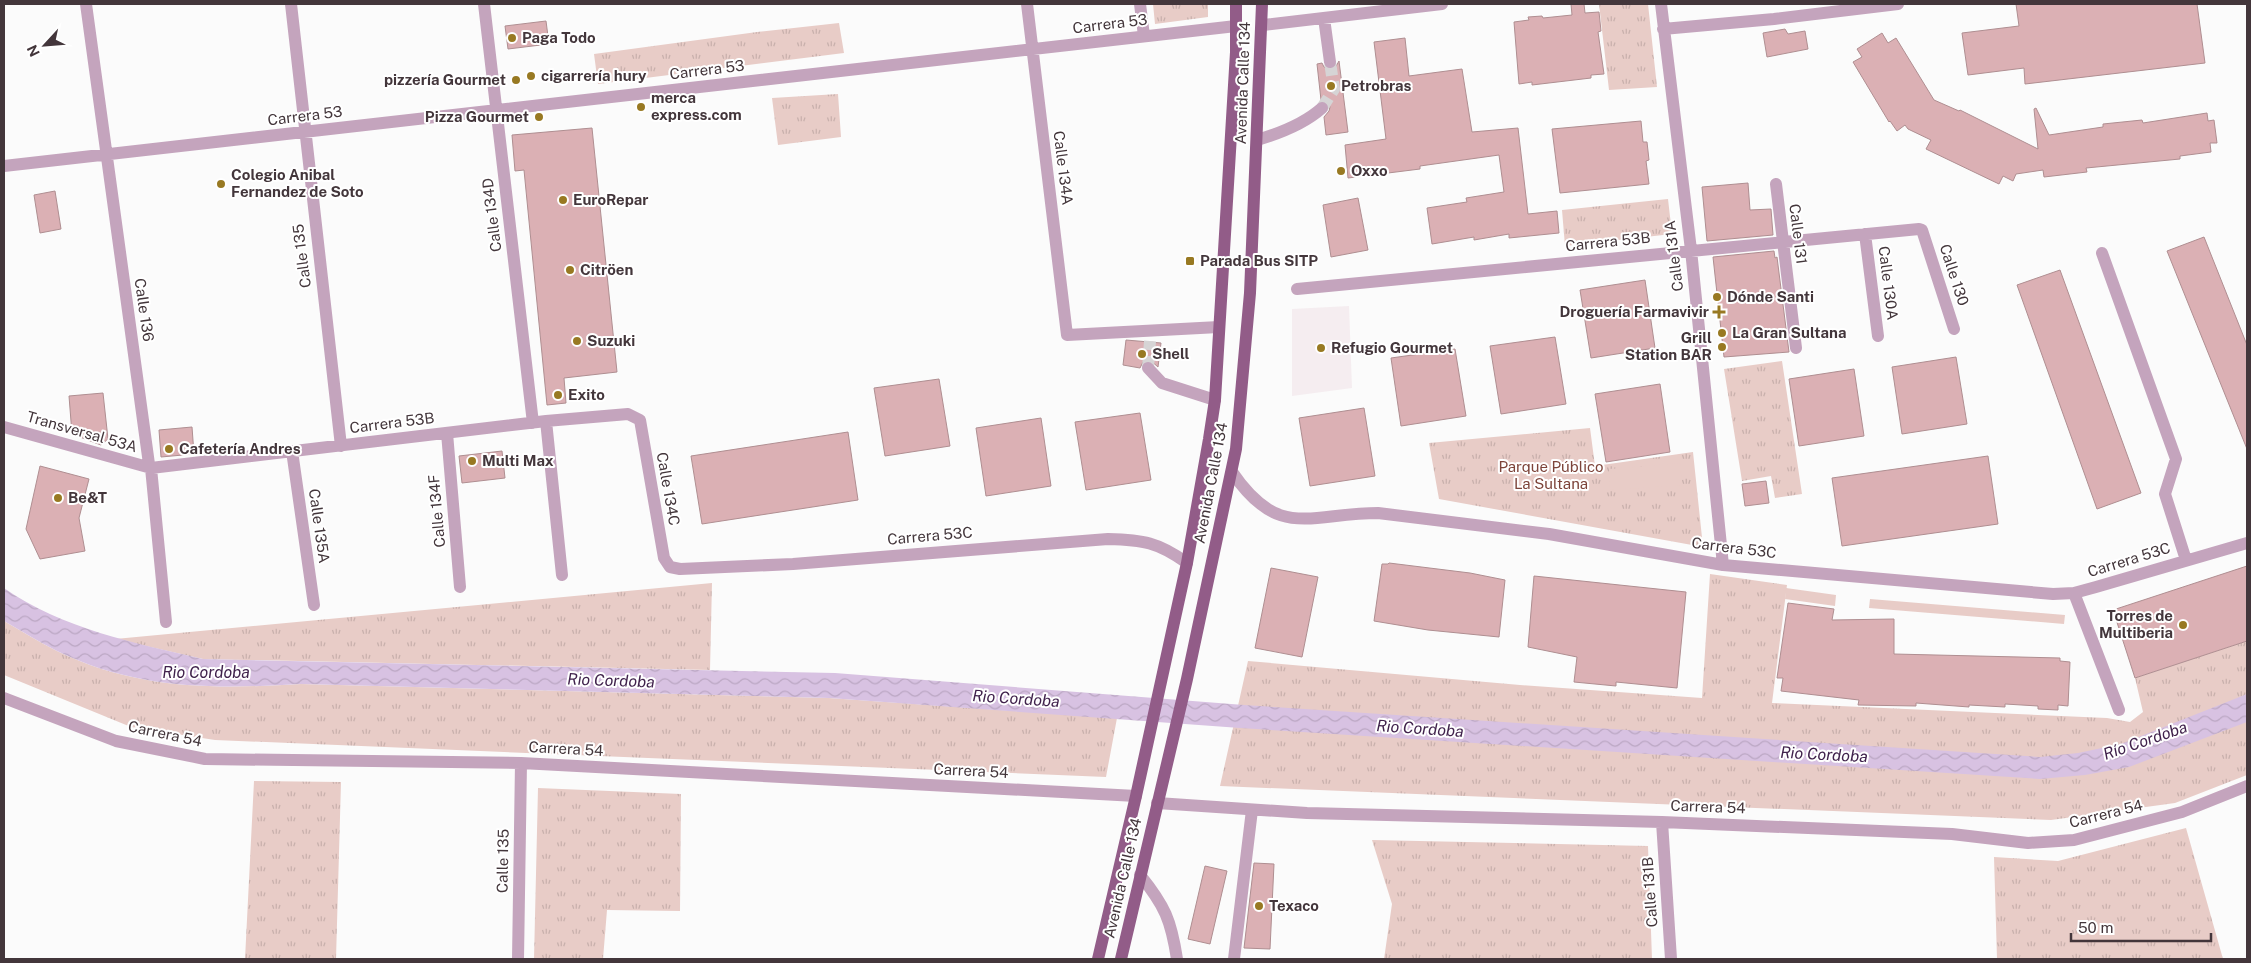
<svg xmlns="http://www.w3.org/2000/svg" width="2251" height="963" font-family="'Public Sans',sans-serif">
	<style>
		.built { fill: #f5edf0 }
		.grass { fill: url(#grass-tufts) }
		.garden { fill: #e8ccc7 }
		.water { fill: url(#water-waves) }
		.building { fill: #dbb0b4; stroke: #af8e91 }
		.lines { fill: none; stroke-linecap: round; stroke-linejoin: round }
		.minor-tunnel { stroke: #d6d4d5; stroke-width: 12; stroke-dasharray: 12 6; stroke-linecap: butt }
		.minor { stroke: #c4a4bd; stroke-width: 12 }
		.major { stroke: #925c88; stroke-width: 12 }
		.poi-dot { fill: #987922; stroke: #fff; stroke-width: 2 }
		.labels { text-anchor: middle; stroke-width: 4; stroke-linejoin: round; paint-order: stroke }
		.street-label { font-size: 15px; fill: #43363b; stroke: #fff }
		.poi-label { font-size: 15px; font-weight: bold; fill: #43363b; stroke: #fff; text-anchor: start }
		.park-label { font-size: 15px; fill: #7d443a; stroke: #fff }
		.water-label { font-size: 16px; font-style: italic; fill: #40224c; stroke: #fff }
	</style>
	<defs>
		<pattern id="grass-tufts" width="24" height="20" patternUnits="userSpaceOnUse" patternTransform="scale(1.25)"><rect width="24" height="20" fill="#e8ccc7"/><path d="M3 7l-1-3M5 7V3M7 7l1-3M15 17l-1-3M17 17v-4M19 17l1-3" fill="none" stroke="#c8b0ac"/></pattern>
		<pattern id="water-waves" width="16" height="10" patternUnits="userSpaceOnUse" patternTransform="scale(1.25)"><rect width="16" height="10" fill="#d8c2e2"/><path d="M0 5q4-4 8 0t8 0" fill="none" stroke="#bba7c3"/></pattern>
	</defs>
	<rect width="100%" height="100%" fill="#fbfbfb"/>
	<!-- built -->
	<path class="built" d="M1349,306L1352,388L1292,396V309Z"/>
	<!-- grass -->
	<path class="grass" d="M1153,4H1208V17L1155,24Z
		M1599,4H1648L1657,87L1609,90Z
		M839,23L844,53L598,84L594,54L757,32Z
		M838,94L841,137L778,145L772,98Z
		M1668,199L1672,234L1565,246L1562,210Z
		M1782,361L1802,494L1775,498L1771,476L1742,481L1724,369Z
		M1590,428L1595,466L1693,452L1703,547L1439,499L1429,443Z
		M1710,574L1787,585L1772,703L2107,718L2130,722L2143,712L2135,678L2247,641V775L2175,803L2051,820L1220,786L1248,661L1520,685L1702,698Z
		M712,583L710,670L203,659L115,639Z
		M4,621C22,631 39,642 57,651C137,690 215,689 301,684L829,698L1117,718L1106,777L215,740L131,727L4,675Z
		M254,781L341,782L336,959H245Z
		M538,788L681,794L680,911L607,910L603,959H534Z
		M2186,828L2223,959H1997L1994,857L2058,861Z
		M1372,840L1648,846L1652,959H1384L1392,904Z"/>
	<!-- garden -->
	<path class="garden" d="M1680,463L1682,485L1610,490L1609,469Z
		M1786,588L1836,595L1835,606L1785,599Z
		M1870,599L2065,615L2064,624L1869,608Z"/>
	<!-- water -->
	<path class="water" d="M4,588C63,629 135,643 203,659L835,673L1244,705L2040,757L2078,753L2121,744L2247,694V722L2129,767L2085,775L2040,779L1240,728L829,698L301,684C215,689 137,690 57,651C39,642 22,631 4,621Z"/>
	<!-- building -->
	<path class="building" d="M1571,4H1584L1585,13L1599,12L1601,31L1598,32L1604,74L1591,75V78L1532,85V82L1519,84L1514,22L1529,20L1528,17L1542,16L1543,18L1572,15Z
		M2016,4H2197L2205,63L2025,84L2024,68L1968,75L1962,33L2019,26Z
		M546,21L549,44L508,49L505,26Z
		M1785,29L1788,34L1805,31L1808,49L1767,57L1763,33Z
		M1882,33L1888,43L1896,38L1934,100L1959,111L1960,110L2038,149L2034,109L2036,108L2049,135L2103,127V124L2142,120L2143,123L2207,113L2208,121L2214,120L2217,143H2210L2211,152L2180,156V159L2086,168L2087,172L2044,177L2043,170L2016,174L2013,181L2003,176L1999,184L1926,149L1931,140L1908,129L1905,125L1897,131L1890,121L1889,122L1853,62L1862,57L1857,49Z
		M1405,38L1409,76L1462,69L1472,132L1518,128L1528,214L1557,211L1559,233L1509,238V234L1474,240V237L1432,244L1427,208L1467,202L1466,198L1504,192L1499,155L1420,166V169L1348,178L1345,145L1386,139L1374,42Z
		M1339,61L1348,132L1326,135L1324,117L1329,111L1330,107L1328,103L1321,100L1317,64L1322,63L1324,67L1331,70L1335,68Z
		M1641,121L1643,142H1647L1649,160L1646,161L1649,184L1560,193L1552,129Z
		M592,128L617,372L564,378L566,403L547,405L524,170L515,171L512,135Z
		M1748,183L1750,210L1771,209L1773,235L1707,241L1702,187Z
		M55,191L61,229L40,233L34,195Z
		M1358,198L1368,250L1331,257L1323,205Z
		M2204,237L2247,345V449L2167,251Z
		M1774,251L1775,258L1777,257L1789,352L1724,357L1713,257Z
		M2060,270L2141,493L2097,509L2017,285Z
		M1645,280L1655,348L1591,358L1580,290Z
		M1555,337L1566,404L1501,414L1490,346Z
		M1126,340L1161,343L1158,367L1150,360L1143,362L1140,368L1123,365Z
		M1455,349L1466,416L1401,426L1391,358Z
		M1956,357L1967,424L1902,434L1892,367Z
		M1854,369L1864,436L1799,446L1789,379Z
		M939,379L950,446L885,456L874,388Z
		M1660,384L1670,452L1606,462L1595,394Z
		M103,393L108,439L101,445L72,434L69,396Z
		M1364,408L1375,476L1310,486L1299,418Z
		M1140,413L1151,480L1086,490L1075,422Z
		M1041,418L1051,486L986,496L976,428Z
		M192,427L194,454L161,457L159,430Z
		M848,432L858,500L702,524L691,456Z
		M502,451L505,478L462,483L459,456Z
		M1988,456L1998,524L1842,546L1832,478Z
		M40,466L89,479L79,518L85,551L40,559L26,529Z
		M1766,481L1769,503L1745,506L1742,484Z
		M1389,563L1470,573L1505,580L1499,637L1428,630L1374,621L1382,564H1388Z
		M2247,566V641L2135,678L2113,610Z
		M1271,568L1318,577L1302,657L1255,648Z
		M1534,576L1686,592L1677,688L1616,682V686L1574,682L1577,657L1528,647Z
		M1788,603L1834,609L1832,620L1894,619V654L2060,658V661L2070,662L2068,706L2058,705V710L2038,709V706L2005,704V707L1969,705V707L1916,703V706L1858,705L1859,700L1781,691L1783,678H1777Z
		M1254,863L1274,864L1270,949L1244,948Z
		M1205,866L1227,871L1210,944L1188,939Z"/>
	<g class="lines">
		<!-- minor-tunnel -->
		<path class="minor-tunnel" d="M1322,108L1334,89L1330,62
			M1148,368L1150,341"/>
		<!-- minor -->
		<path class="minor" d="M86,4L149,464L151,468L166,622
			M291,4L341,446
			M484,4L533,423
			M1027,4L1067,335L1219,327
			M1140,4L1144,36
			M1661,4L1691,250L1723,565
			M1324,18L1330,62
			M1263,25L1442,4
			M1663,29L1774,19L1898,4
			M1257,140C1281,133 1304,124 1322,108
			M4,166L1236,26
			M1776,184L1796,348
			M1865,234L1878,336
			M2102,253L2176,459L2165,494L2186,560
			M1297,289L1919,229L1922,230L1954,329
			M1148,368L1162,383L1215,400
			M546,421L562,575
			M4,427L151,468L546,421L628,414L640,420L664,558L670,567L680,569L793,564L1108,539C1143,540 1158,542 1187,563
			M447,433L460,587
			M292,451L314,605
			M1232,472C1279,541 1310,513 1378,513L1549,534L1723,565L2053,594L2074,593L2096,587L2247,543
			M2074,593L2119,710
			M4,698L116,741L205,759L521,763L1136,796
			M1157,803L1307,813L1662,822L1952,834L2028,843L2074,840L2182,812L2247,786
			M1662,822L1671,959
			M1140,875C1165,906 1171,920 1177,959
			M518,959L521,763
			M1234,959L1252,810"/>
		<!-- major -->
		<path class="major" d="M1098,959L1136,796L1187,563L1209,439L1215,400L1236,52V4
			M1121,959L1187,679L1236,449L1250,293L1262,4"/>
	</g>
	<!-- markers -->
	<g class="poi-dot">
		<circle cx="512" cy="38" r="5"/>
		<circle cx="531" cy="76" r="5"/>
		<circle cx="516" cy="80" r="5"/>
		<circle cx="1331" cy="86" r="5"/>
		<circle cx="641" cy="107" r="5"/>
		<circle cx="539" cy="117" r="5"/>
		<circle cx="1341" cy="171" r="5"/>
		<circle cx="221" cy="184" r="5"/>
		<circle cx="563" cy="200" r="5"/>
		<rect x="1185" y="256" width="10" height="10" rx="2.5"/>
		<circle cx="570" cy="270" r="5"/>
		<circle cx="1717" cy="297" r="5"/>
		<path d="M1716.5 304.5h5v5h5v5h-5v5h-5v-5h-5v-5h5z"/>
		<circle cx="1722" cy="333" r="5"/>
		<circle cx="577" cy="341" r="5"/>
		<circle cx="1722" cy="347" r="5"/>
		<circle cx="1321" cy="348" r="5"/>
		<circle cx="1142" cy="354" r="5"/>
		<circle cx="558" cy="395" r="5"/>
		<circle cx="169" cy="449" r="5"/>
		<circle cx="472" cy="461" r="5"/>
		<circle cx="58" cy="498" r="5"/>
		<circle cx="2183" cy="625" r="5"/>
		<circle cx="1259" cy="906" r="5"/>
	</g>
	<g class="labels">
		<!-- street labels -->
		<g class="street-label">
			<text transform="translate(1110 24) rotate(-7)" y="5">Carrera 53</text>
			<text transform="translate(707 70) rotate(-7)" y="5">Carrera 53</text>
			<text transform="translate(1243 83) rotate(-88)" y="5">Avenida Calle 134</text>
			<text transform="translate(305 116) rotate(-7)" y="5">Carrera 53</text>
			<text transform="translate(1063 168) rotate(83)" y="5">Calle 134A</text>
			<text transform="translate(492 215) rotate(-97)" y="5">Calle 134D</text>
			<text transform="translate(1798 234) rotate(83)" y="5">Calle 131</text>
			<text transform="translate(1608 242) rotate(-6)" y="5">Carrera 53B</text>
			<text transform="translate(302 256) rotate(-97)" y="5">Calle 135</text>
			<text transform="translate(1674 256) rotate(-97)" y="5">Calle 131A</text>
			<text transform="translate(1954 275) rotate(72)" y="5">Calle 130</text>
			<text transform="translate(1888 283) rotate(83)" y="5">Calle 130A</text>
			<text transform="translate(144 310) rotate(82)" y="5">Calle 136</text>
			<text transform="translate(392 423) rotate(-7)" y="5">Carrera 53B</text>
			<text transform="translate(82 432) rotate(16)" y="5">Transversal 53A</text>
			<text transform="translate(1211 483) rotate(-79)" y="5">Avenida Calle 134</text>
			<text transform="translate(668 489) rotate(80)" y="5">Calle 134C</text>
			<text transform="translate(437 511) rotate(-95)" y="5">Calle 134F</text>
			<text transform="translate(319 526) rotate(82)" y="5">Calle 135A</text>
			<text transform="translate(930 536) rotate(-5)" y="5">Carrera 53C</text>
			<text transform="translate(1734 548) rotate(7)" y="5">Carrera 53C</text>
			<text transform="translate(2129 560) rotate(-17)" y="5">Carrera 53C</text>
			<text transform="translate(165 734) rotate(12)" y="5">Carrera 54</text>
			<text transform="translate(566 749) rotate(3)" y="5">Carrera 54</text>
			<text transform="translate(971 771) rotate(3)" y="5">Carrera 54</text>
			<text transform="translate(1708 807) rotate(2)" y="5">Carrera 54</text>
			<text transform="translate(2106 814) rotate(-14)" y="5">Carrera 54</text>
			<text transform="translate(503 861) rotate(-89)" y="5">Calle 135</text>
			<text transform="translate(1123 878) rotate(-77)" y="5">Avenida Calle 134</text>
			<text transform="translate(1650 892) rotate(-94)" y="5">Calle 131B</text>
		</g>
		<!-- poi labels -->
		<g class="poi-label">
			<text x="522" y="43">Paga Todo</text>
			<text x="541" y="81">cigarrería hury</text>
			<text x="506" y="85" text-anchor="end">pizzería Gourmet</text>
			<text x="1341" y="91">Petrobras</text>
			<text x="651" y="103">merca<tspan x="651" dy="17">express.com</tspan></text>
			<text x="529" y="122" text-anchor="end">Pizza Gourmet</text>
			<text x="1351" y="176">Oxxo</text>
			<text x="231" y="180">Colegio Anibal<tspan x="231" dy="17">Fernandez de Soto</tspan></text>
			<text x="573" y="205">EuroRepar</text>
			<text x="1200" y="266">Parada Bus SITP</text>
			<text x="580" y="275">Citröen</text>
			<text x="1727" y="302">Dónde Santi</text>
			<text x="1709" y="317" text-anchor="end">Droguería Farmavivir</text>
			<text x="1732" y="338">La Gran Sultana</text>
			<text x="1712" y="343" text-anchor="end">Grill<tspan x="1712" dy="17">Station BAR</tspan></text>
			<text x="587" y="346">Suzuki</text>
			<text x="1331" y="353">Refugio Gourmet</text>
			<text x="1152" y="359">Shell</text>
			<text x="568" y="400">Exito</text>
			<text x="179" y="454">Cafetería Andres</text>
			<text x="482" y="466">Multi Max</text>
			<text x="68" y="503">Be&amp;T</text>
			<text x="2173" y="621" text-anchor="end">Torres de<tspan x="2173" dy="17">Multiberia</tspan></text>
			<text x="1269" y="911">Texaco</text>
		</g>
		<!-- park labels -->
		<g class="park-label">
			<text x="1551" y="472">Parque Público<tspan x="1551" dy="17">La Sultana</tspan></text>
		</g>
		<!-- water labels -->
		<g class="water-label">
			<text x="206" y="678">Rio Cordoba</text>
			<text transform="translate(611 680) rotate(2)" y="6">Rio Cordoba</text>
			<text transform="translate(1016 698) rotate(4)" y="6">Rio Cordoba</text>
			<text transform="translate(1420 728) rotate(4)" y="6">Rio Cordoba</text>
			<text transform="translate(2145 740) rotate(-19)" y="6">Río Cordoba</text>
			<text transform="translate(1824 754) rotate(3)" y="6">Rio Cordoba</text>
		</g>
	</g>
	<!-- border -->
	<rect width="2251" height="963" fill="none" stroke="#43363b" stroke-width="10"/>
	<!-- north arrow -->
	<g transform="translate(45 45) rotate(244)" stroke="#ffffff" stroke-width="4" paint-order="stroke">
	<path d="M0-4L9 19L0 12L-9 19Z" fill="#43363b"/>
	<text y="-8" font-size="14" font-weight="bold" text-anchor="middle" fill="#43363b">N</text>
	</g>
	<!-- scale -->
	<path d="M2071 933v8h140v-8" fill="none" stroke="#43363b" stroke-width="2.5"/>
	<text x="2078" y="933" font-size="15" fill="#43363b" stroke="#ffffff" stroke-width="4" paint-order="stroke">50 m</text>
</svg>
